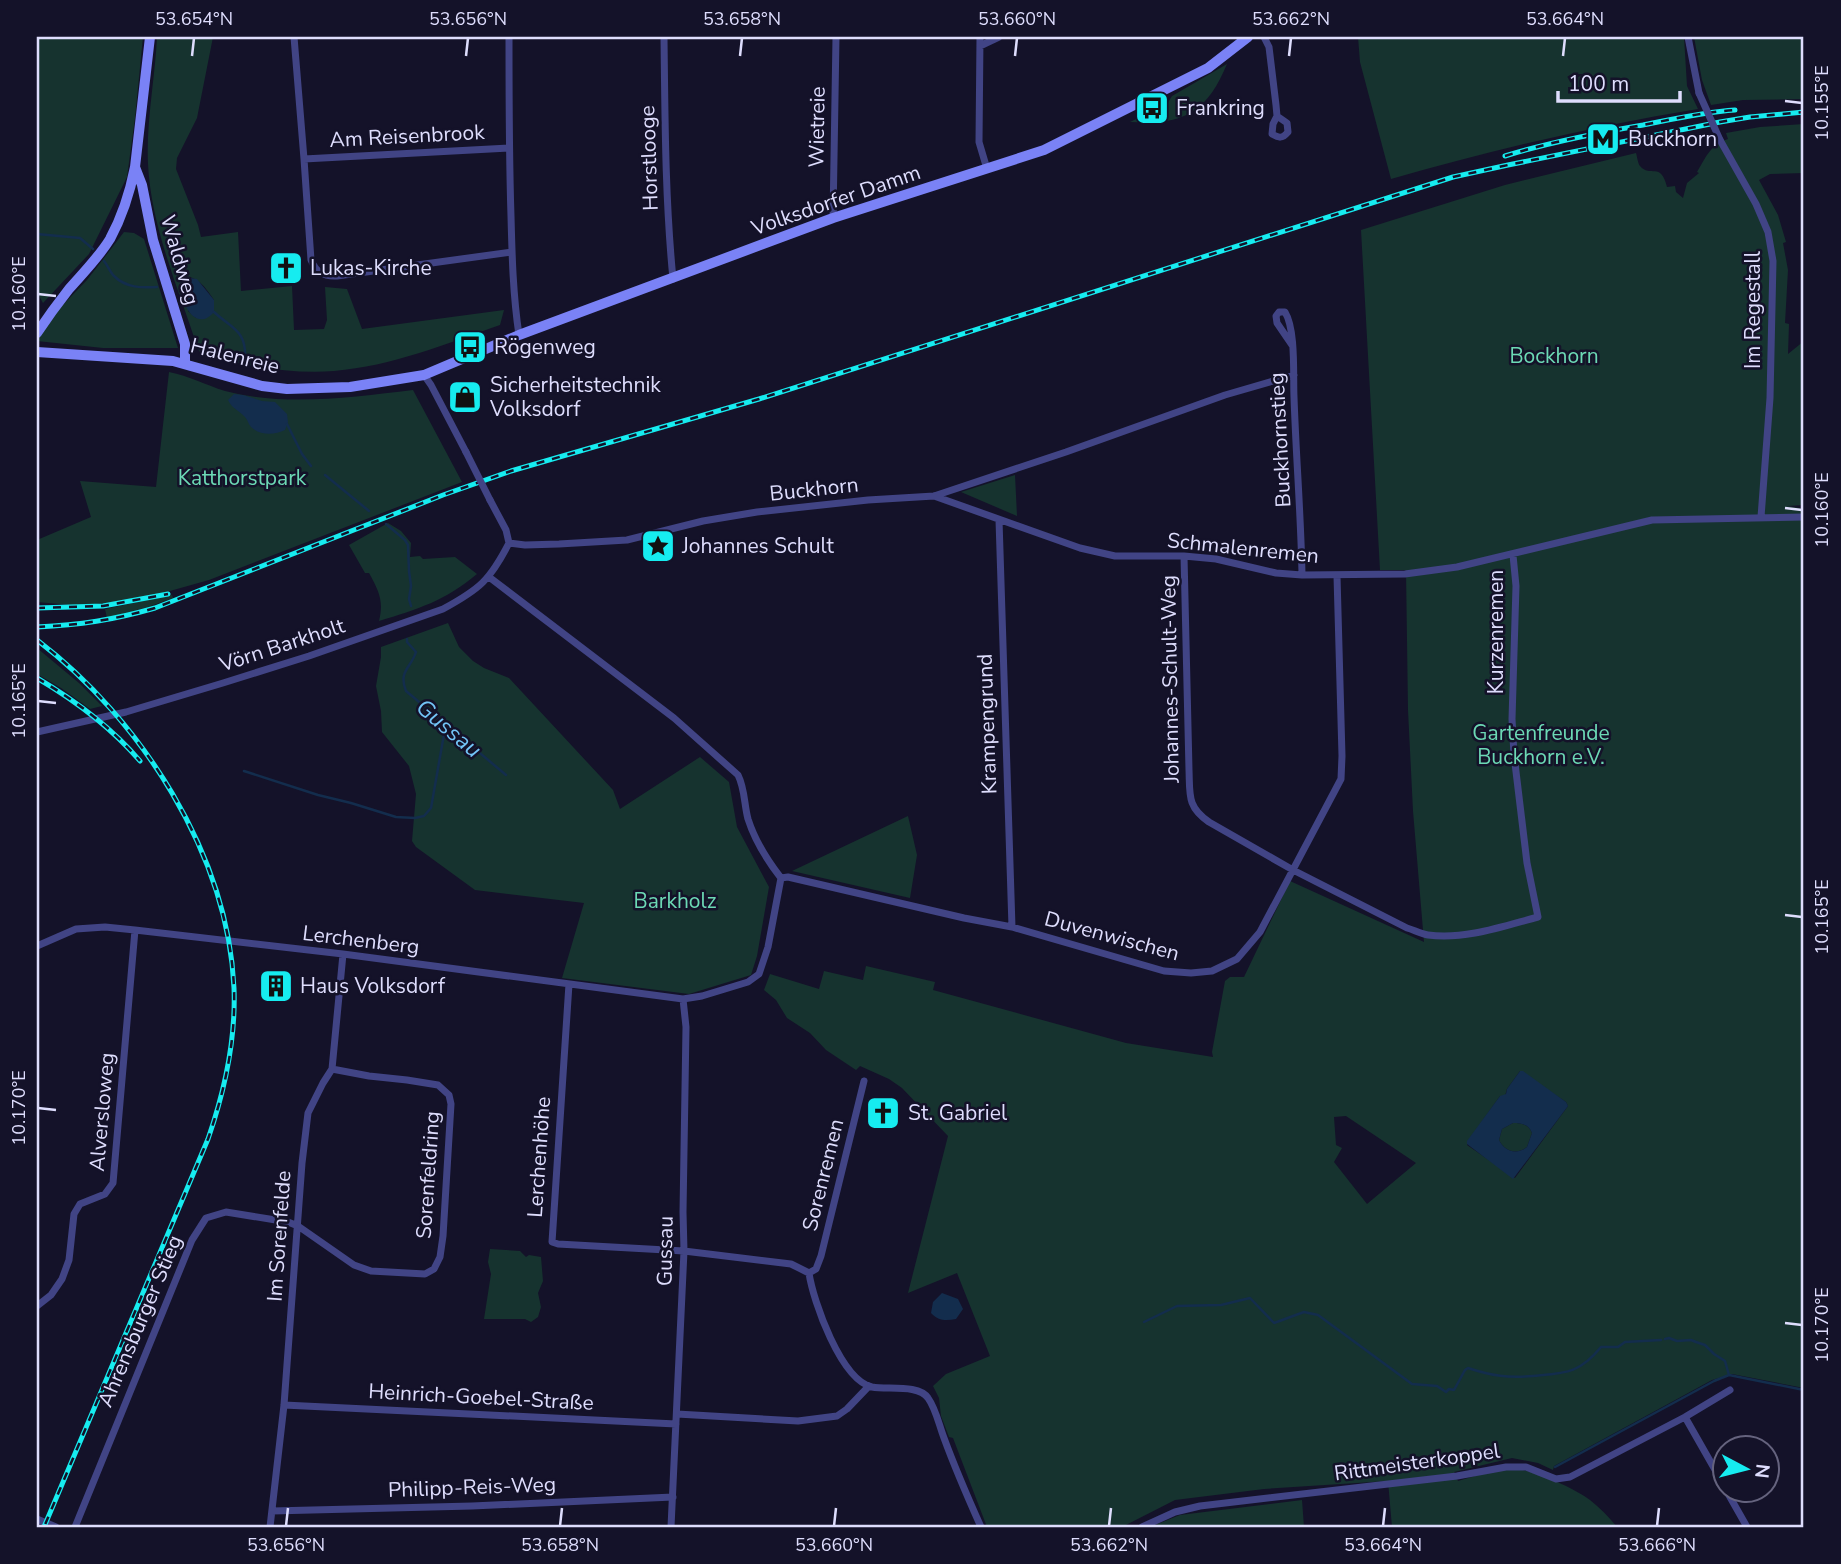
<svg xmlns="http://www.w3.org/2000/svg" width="1841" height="1564" font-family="'Nunito Sans',sans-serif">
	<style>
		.green { fill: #16332f; fill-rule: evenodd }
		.water { fill: #132d4d; fill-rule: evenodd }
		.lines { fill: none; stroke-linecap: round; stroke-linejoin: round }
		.stream { stroke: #132d4d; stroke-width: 2.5 }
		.street { stroke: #414485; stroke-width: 7 }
		.secondary { stroke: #7a82f6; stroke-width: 10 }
		.rail-casing { stroke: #16ecf0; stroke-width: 5 }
		.rail { stroke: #141229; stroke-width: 2.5; stroke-dasharray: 8; stroke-linecap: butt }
		.street-bridge { stroke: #414485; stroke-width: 7 }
		.ticks { fill: none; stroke: #deddfd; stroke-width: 2.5 }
		.labels { text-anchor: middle; stroke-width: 5; stroke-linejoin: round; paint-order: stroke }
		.poi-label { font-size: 21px; fill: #deddfd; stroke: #141229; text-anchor: start }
		.street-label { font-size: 21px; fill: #deddfd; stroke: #141229 }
		.park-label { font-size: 21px; fill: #6cd9b5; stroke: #141229 }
		.water-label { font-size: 23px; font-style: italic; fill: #72c4f6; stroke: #141229 }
		.neatline { fill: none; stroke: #deddfd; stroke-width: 2.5 }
		.ticks-label { font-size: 18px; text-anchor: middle; fill: #deddfd }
	</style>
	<rect width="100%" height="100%" fill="#141229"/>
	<!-- green -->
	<path class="green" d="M37,37H143L135,118L127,177L89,254L43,303L37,292Z
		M157,37H213L197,118L177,158L176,169L198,225L201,237L238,232L241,291L292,286L294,330L324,329L327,320L325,287L347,289L362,329L504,310L500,325C446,344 392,366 334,371C289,374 244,366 201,354L198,349C179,290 151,227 148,164C146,122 155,79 157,37ZM190,277C202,281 207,290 214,300L196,318L188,311Z
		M1358,37H1684L1687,86L1698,109C1594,126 1492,150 1391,179L1360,62Z
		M1694,37H1804V99L1743,100L1711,105L1702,80Z
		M1227,64C1206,114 1183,125 1130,122L1167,104L1172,96Z
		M1804,124V173L1770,174L1759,180L1778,215L1786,242L1783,243L1788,270L1785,323L1789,324L1788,354L1804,341V505L1788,506L1804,509V1388L1732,1374L1712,1380L1554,1466L1553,1470L1538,1463L1512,1458L1454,1472L1458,1481C1476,1476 1495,1469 1513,1469C1530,1468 1576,1489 1590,1500C1600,1508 1609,1517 1617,1527H1392L1388,1481L1264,1489L1175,1500L1122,1527H987L953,1438L949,1437L941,1416L939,1398L933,1386L946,1374L990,1356L957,1273L908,1293L948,1136L902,1088L889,1079L860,1066L856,1070L826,1050L810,1033L787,1018L776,1000L764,990L770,974L819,989L824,971L863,980L866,966L935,982L933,990L1126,1043L1213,1057L1212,1052L1225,981L1230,977H1244L1290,881L1424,942L1413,811L1408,710L1406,570H1380L1361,230L1505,185L1636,153C1637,156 1638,164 1640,166C1650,178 1661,161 1667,187L1675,186L1676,192L1683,198L1687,183L1699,173L1697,172C1707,156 1709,146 1728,139L1726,133L1760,127ZM1520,1071L1566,1102L1568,1106L1515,1178L1467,1145L1468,1141L1500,1096H1505L1507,1089ZM1346,1116L1416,1163L1367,1204L1334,1162L1342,1148L1336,1145L1334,1117Z
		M124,232L134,233L144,239L178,348H103L37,341L55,313L87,280Z
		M169,372C189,376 206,385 225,391C286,407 352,397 413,390L462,482L209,580L145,598L82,606L37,602V540L91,517L80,481L156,487Z
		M1015,475L1017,516L961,492Z
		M388,523L401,531L411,543L410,557L420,556L423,559L455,557L477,574C445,601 418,609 379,621C384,601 379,591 369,573H365L349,545Z
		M172,595L173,598L148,607L107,618L105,609Z
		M448,623L459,647L473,661L484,668L509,678L613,790L620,809L700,757L729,782L737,827L769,887L757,956L751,975L689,994L562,978L584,903L475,890L416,847L412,841L416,794L409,766L382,732L381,711L376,686L381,657V647Z
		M37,648L79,683L102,706L90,709L61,688L37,674Z
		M908,816L917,855L910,898L792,871Z
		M1513,1123C1521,1123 1529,1124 1532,1133L1527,1147C1517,1155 1505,1152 1499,1140L1502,1129Z
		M490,1249L520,1251L526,1257L529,1255L541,1257L543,1281L538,1293L541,1307L538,1317L531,1322L525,1319H484L491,1274L488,1262Z
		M1302,1500L1304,1527H1150L1180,1515Z"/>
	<!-- water -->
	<path class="water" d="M183,277L197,279L214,300V312C194,336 175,295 183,277Z
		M234,394L243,395L262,401L275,402L287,414L288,422L285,430C275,435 260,436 251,427C248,424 248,420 245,417C239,410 232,409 228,400Z
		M1520,1071H1523L1566,1102L1568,1106L1513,1179L1467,1144V1141L1500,1096L1506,1094L1507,1089ZM1513,1123C1521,1123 1529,1124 1532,1133L1527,1147C1517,1155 1505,1152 1499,1140L1502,1129Z
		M942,1293L958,1299L963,1309L956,1319C946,1321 938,1321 931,1313L933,1302Z"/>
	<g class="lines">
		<!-- stream -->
		<path class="stream" d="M37,234L80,238L93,249
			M104,261C108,266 110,272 114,276C126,288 142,288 157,287
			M214,312C232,329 247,330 245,360
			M287,424L302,454L311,466
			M325,475L369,511
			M386,524L405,540L408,545L409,571L411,586L409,599L411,606
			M407,639V642L416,652C411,668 398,671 406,691L506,775
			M244,771L318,795L351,803L396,817L415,818L424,816L431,808L446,723
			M1144,1322L1177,1306L1221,1305L1250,1298L1274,1323L1304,1312L1318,1315L1412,1384L1437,1386L1446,1392L1449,1389L1454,1390L1465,1370L1468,1368C1492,1376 1508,1378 1533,1376C1565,1373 1579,1374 1601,1347H1618L1625,1342L1661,1340
			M1665,1339L1669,1338L1677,1341L1691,1340L1696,1342L1705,1345L1714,1354L1725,1361L1729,1375L1804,1390
			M1555,1467L1714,1381L1729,1375"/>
		<!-- street -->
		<path class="street" d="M294,37L304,159L509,148
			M509,37C509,97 509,156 511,216C512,256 513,295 519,335
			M664,37C665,117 665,198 673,279
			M980,37L979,142L987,169
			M1264,37L1269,47L1276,105L1277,116L1273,124L1272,134C1279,138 1282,139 1288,132L1287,123L1277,116
			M1688,37L1699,93
			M980,46L999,37
			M1720,140L1756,204L1768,232L1773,261L1770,398L1761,517
			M304,159L311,260C316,272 324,277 337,276L512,252
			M833,218L836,37
			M1292,345L1277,323L1276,316L1279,312H1285C1296,330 1293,375 1294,397C1296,457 1301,516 1302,575
			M424,375L431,385L466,452
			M934,496L1080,548L1115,556H1184L1216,559L1276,573L1302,575L1405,574L1457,567L1652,520L1804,517
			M490,500L506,530L509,543
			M999,520L1012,927
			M509,543L525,545L559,544L627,540L703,521L757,512L868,500L934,496L1066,452L1225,395L1294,375
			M1184,556L1189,770C1190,795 1187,807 1209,822L1293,870L1407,928C1414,930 1421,934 1428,935C1465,940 1504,926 1538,917L1527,863L1514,755L1512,719L1516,586L1513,555
			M37,732L126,712L223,683L309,656L443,609C480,589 490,580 509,543
			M781,878L788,877L964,918L1012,927L1164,971L1191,973L1212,971L1237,959L1260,932L1341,779L1342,756L1337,576
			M37,946L76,929L105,927L135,930L343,954L683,999L702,996L748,982L759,974L768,947L781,878C767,860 755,841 748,819C744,804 745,789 738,775L674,718L489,577
			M569,984L552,1242L558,1244L684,1251L791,1264L809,1273
			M809,1273C813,1301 841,1380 872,1387C887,1390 919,1384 928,1398C936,1409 939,1425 944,1438C955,1468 968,1498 981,1527
			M809,1273L816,1269L821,1256L864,1081
			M37,1306L51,1295L62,1279L69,1260L74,1214L80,1204L105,1194L113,1183L135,930
			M284,1405L676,1424
			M677,1414L798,1421L837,1416L847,1409L869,1386
			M1685,1417L1726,1489
			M1726,1490L1747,1527
			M272,1511L472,1506L673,1497
			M37,1519L56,1527
			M75,1527L192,1240L206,1218L226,1212L288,1222L298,1226L354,1265L371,1271L425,1274L434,1269L440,1257L443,1236L451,1104L449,1095L438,1085L407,1080L369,1076L332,1069
			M270,1527L284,1405L302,1163L308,1113L323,1083L332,1069L343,954
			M671,1527L684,1251L683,1212L686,1027L683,999
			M1142,1527L1175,1512L1200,1506L1457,1476L1506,1467H1526L1556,1479L1570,1477L1685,1417L1730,1390"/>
		<!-- secondary -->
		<path class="secondary" d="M135,167L142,185L153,240L185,344V363
			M37,333C47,318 58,303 69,289C83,273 99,257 110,239C122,217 130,192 135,167L150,37
			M37,352L173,361L262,386L287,389L350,387L424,375L519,335L833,218L1044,150L1208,68L1248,37"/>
		<!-- rail casing -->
		<g class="rail-casing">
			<path id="rail" d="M1505,156C1550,142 1597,133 1643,125C1673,119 1704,112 1735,110
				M37,608L103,606L168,594
				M37,627C80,625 113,620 155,608L443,495L511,471L759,399L1453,177L1508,165L1720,122L1750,117L1804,112
				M37,640C141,719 228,854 234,988C236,1040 225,1090 208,1139L44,1527
				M37,678C76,701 111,727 140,761"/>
		</g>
		<!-- rail -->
		<use href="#rail" class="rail"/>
		<!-- street-bridge -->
		<path class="street-bridge" d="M1699,93L1720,140
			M466,452L490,500"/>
	</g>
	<!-- ticks -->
	<path class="ticks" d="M192,56L194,38M466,56L468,38M740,56L742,38M1015,56L1017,38M1289,56L1291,38M1563,56L1565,38M1785,101L1802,103M38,294L56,296M1785,508L1802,510M38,701L56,703M1785,915L1802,917M38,1108L56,1110M1785,1323L1802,1325M286,1526L288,1508M560,1526L562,1508M834,1526L836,1508M1109,1526L1111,1508M1383,1526L1385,1508M1657,1526L1659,1508"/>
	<!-- icons -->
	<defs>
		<g id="bus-square" transform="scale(1.75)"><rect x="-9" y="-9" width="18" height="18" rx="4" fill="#16ecf0" stroke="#141229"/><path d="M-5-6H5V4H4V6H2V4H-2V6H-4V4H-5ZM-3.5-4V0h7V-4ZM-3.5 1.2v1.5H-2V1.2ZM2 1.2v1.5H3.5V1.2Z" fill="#111"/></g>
		<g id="metro-square" transform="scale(1.75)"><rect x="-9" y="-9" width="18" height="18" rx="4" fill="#16ecf0" stroke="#141229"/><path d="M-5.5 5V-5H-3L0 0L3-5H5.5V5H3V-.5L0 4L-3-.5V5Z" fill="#111"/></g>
		<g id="church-square" transform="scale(1.75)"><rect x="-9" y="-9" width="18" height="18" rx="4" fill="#16ecf0" stroke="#141229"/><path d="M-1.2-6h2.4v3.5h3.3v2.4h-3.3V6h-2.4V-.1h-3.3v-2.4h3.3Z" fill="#111"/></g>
		<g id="shop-square" transform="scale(1.75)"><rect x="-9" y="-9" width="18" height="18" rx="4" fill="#16ecf0" stroke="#141229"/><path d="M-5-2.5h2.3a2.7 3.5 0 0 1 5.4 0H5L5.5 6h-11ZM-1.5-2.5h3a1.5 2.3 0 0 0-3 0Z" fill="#111"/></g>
		<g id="sight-square" transform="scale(1.75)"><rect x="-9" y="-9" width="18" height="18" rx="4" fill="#16ecf0" stroke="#141229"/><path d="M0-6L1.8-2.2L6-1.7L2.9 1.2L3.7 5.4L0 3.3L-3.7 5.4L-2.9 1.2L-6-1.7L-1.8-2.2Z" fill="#111"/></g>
		<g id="building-square" transform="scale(1.75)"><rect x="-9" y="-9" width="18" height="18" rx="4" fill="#16ecf0" stroke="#141229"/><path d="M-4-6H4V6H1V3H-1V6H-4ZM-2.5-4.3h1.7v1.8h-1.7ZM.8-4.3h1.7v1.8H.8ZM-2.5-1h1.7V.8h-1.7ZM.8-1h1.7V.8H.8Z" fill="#111"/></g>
	</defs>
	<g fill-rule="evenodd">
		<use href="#bus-square" x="1152" y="108"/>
		<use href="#metro-square" x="1603" y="139"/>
		<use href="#church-square" x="286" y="268"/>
		<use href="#bus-square" x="470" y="347"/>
		<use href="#shop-square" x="465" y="397"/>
		<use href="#sight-square" x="658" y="546"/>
		<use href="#building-square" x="276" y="986"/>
		<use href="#church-square" x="883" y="1113"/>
	</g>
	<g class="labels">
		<!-- poi labels -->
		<g class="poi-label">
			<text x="1176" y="115">Frankring</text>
			<text x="1628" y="146">Buckhorn</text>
			<text x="310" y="275">Lukas-Kirche</text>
			<text x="494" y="354">Rögenweg</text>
			<text x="490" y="392">Sicherheitstechnik<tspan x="490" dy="24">Volksdorf</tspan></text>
			<text x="682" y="553">Johannes Schult</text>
			<text x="300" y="993">Haus Volksdorf</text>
			<text x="908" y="1120">St. Gabriel</text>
		</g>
		<!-- street labels -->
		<g class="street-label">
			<text transform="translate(817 127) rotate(-89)" y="7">Wietreie</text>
			<text transform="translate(407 136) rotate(-3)" y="7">Am Reisenbrook</text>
			<text transform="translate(649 158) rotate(-92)" y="7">Horstlooge</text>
			<text transform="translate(836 200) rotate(-19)" y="7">Volksdorfer Damm</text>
			<text transform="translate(180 260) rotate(74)" y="7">Waldweg</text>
			<text transform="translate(1753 310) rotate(-90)" y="7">Im Regestall</text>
			<text transform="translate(235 356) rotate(14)" y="7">Halenreie</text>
			<text transform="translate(1280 440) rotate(-93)" y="7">Buckhornstieg</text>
			<text transform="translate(814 489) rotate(-6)" y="7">Buckhorn</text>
			<text transform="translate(1243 548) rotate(6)" y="7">Schmalenremen</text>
			<text transform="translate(1496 632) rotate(-90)" y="7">Kurzenremen</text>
			<text transform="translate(282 645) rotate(-18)" y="7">Vörn Barkholt</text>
			<text transform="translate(1170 679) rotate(-91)" y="7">Johannes-Schult-Weg</text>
			<text transform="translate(987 724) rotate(-92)" y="7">Krampengrund</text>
			<text transform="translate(1112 936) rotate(15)" y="7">Duvenwischen</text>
			<text transform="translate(361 940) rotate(7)" y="7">Lerchenberg</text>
			<text transform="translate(102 1112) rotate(-85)" y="7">Alversloweg</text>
			<text transform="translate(539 1157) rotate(-86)" y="7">Lerchenhöhe</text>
			<text transform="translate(428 1175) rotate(-86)" y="7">Sorenfeldring</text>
			<text transform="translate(823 1175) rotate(-76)" y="7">Sorenremen</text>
			<text transform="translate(279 1236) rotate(-86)" y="7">Im Sorenfelde</text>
			<text transform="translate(665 1251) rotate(-89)" y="7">Gussau</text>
			<text transform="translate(140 1321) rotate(-67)" y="7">Ahrensburger Stieg</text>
			<text transform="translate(481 1397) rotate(3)" y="7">Heinrich-Goebel-Straße</text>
			<text transform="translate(1417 1462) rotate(-8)" y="7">Rittmeisterkoppel</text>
			<text transform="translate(472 1487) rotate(-2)" y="7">Philipp-Reis-Weg</text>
		</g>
		<!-- park labels -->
		<g class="park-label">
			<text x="1554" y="363">Bockhorn</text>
			<text x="242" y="485">Katthorstpark</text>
			<text x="1541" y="740">Gartenfreunde<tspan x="1541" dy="24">Buckhorn e.V.</tspan></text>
			<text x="675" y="908">Barkholz</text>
		</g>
		<!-- water labels -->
		<g class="water-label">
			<text transform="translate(449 728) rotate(40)" y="8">Gussau</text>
		</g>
	</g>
	<!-- border -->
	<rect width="1841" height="1564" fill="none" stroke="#141229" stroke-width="77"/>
	<!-- north arrow -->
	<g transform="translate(1746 1469) rotate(97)"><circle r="33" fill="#141229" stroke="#65637e" stroke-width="2"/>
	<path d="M0-5L12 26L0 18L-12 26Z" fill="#16ecf0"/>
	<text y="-10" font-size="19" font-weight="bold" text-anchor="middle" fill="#deddfd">N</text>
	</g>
	<!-- scale -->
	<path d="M1558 91v10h122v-10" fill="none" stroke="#deddfd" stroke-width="3.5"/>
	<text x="1568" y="91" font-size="21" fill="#deddfd" stroke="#141229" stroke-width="5" paint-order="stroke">100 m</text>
	<rect x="38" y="38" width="1764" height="1488" class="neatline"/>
	<g class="ticks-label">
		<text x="194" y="25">53.654°N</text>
		<text x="468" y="25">53.656°N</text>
		<text x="742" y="25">53.658°N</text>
		<text x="1017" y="25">53.660°N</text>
		<text x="1291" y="25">53.662°N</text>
		<text x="1565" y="25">53.664°N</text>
		<text transform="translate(1822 103) rotate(-90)" y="6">10.155°E</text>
		<text transform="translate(19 294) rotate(-90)" y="6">10.160°E</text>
		<text transform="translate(1822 510) rotate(-90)" y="6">10.160°E</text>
		<text transform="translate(19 701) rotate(-90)" y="6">10.165°E</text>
		<text transform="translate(1822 917) rotate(-90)" y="6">10.165°E</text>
		<text transform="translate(19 1108) rotate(-90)" y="6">10.170°E</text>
		<text transform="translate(1822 1325) rotate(-90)" y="6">10.170°E</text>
		<text x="286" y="1551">53.656°N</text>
		<text x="560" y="1551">53.658°N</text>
		<text x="834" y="1551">53.660°N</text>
		<text x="1109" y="1551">53.662°N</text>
		<text x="1383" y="1551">53.664°N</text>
		<text x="1657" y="1551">53.666°N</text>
	</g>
</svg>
